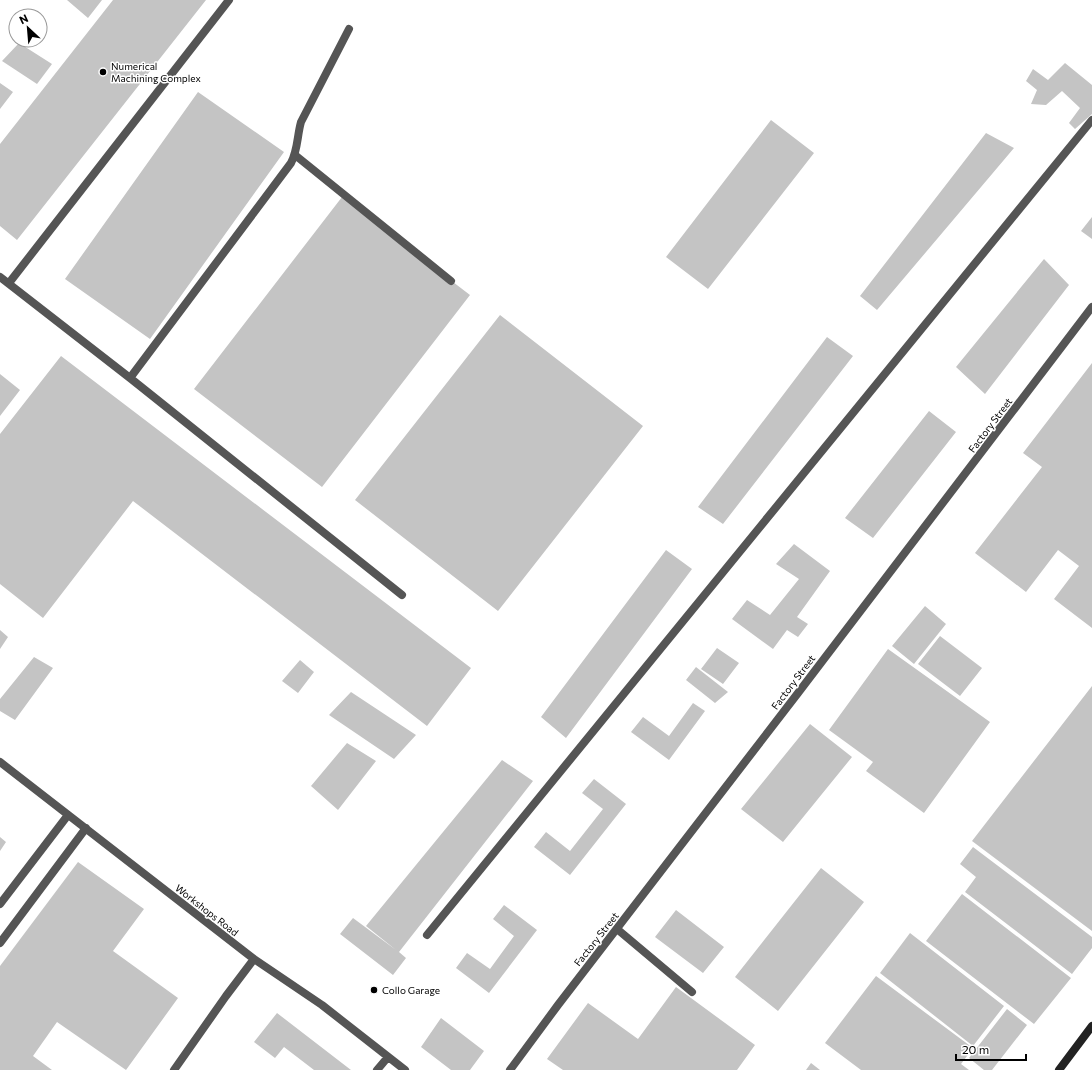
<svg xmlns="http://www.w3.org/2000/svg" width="1092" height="1070" font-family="Commissioner,sans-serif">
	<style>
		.building { fill: #c4c4c4 }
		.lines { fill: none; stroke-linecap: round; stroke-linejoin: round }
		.lane { stroke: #555; stroke-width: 8 }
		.street { stroke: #555; stroke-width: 8 }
		.secondary { stroke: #222; stroke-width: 8 }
		.poi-dot { fill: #000; stroke: #fff; stroke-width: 1.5 }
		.labels { text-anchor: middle; stroke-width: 3; stroke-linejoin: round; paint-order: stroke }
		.poi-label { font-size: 10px; fill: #000; stroke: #fff; text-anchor: start }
		.street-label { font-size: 10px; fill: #000; stroke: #fff }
	</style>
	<rect width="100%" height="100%" fill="#fff"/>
	<!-- building -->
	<path class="building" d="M67,0H102L88,18Z
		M113,0H206L17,240L0,226V144Z
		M19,43L52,64L37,84L2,61Z
		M1065,63L1092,85V114L1075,129L1069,123L1080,108L1062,91L1046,105L1031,104L1037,90L1026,81L1033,69L1048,80Z
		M0,83L13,92L0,109Z
		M198,92L284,152L150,339L65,279Z
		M771,120L814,153L708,289L666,257Z
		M986,133L1014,148L877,310L860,296Z
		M342,197L470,295L322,487L194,389Z
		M1092,217V239L1081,231Z
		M1044,259L1069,285L985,394L956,367Z
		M500,315L643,426L498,611L355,500Z
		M827,337L853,356L723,524L698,507Z
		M61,356L471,668L427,726L133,501L43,618L0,584V434Z
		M1092,363V628L1054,599L1079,566L1058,550L1026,592L975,553L1042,467L1023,453Z
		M0,374L20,390L0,416Z
		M929,411L956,432L873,538L845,518Z
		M794,544L830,571L797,617L808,624L798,637L787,630L773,649L732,619L747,600L770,615L799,579L776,564Z
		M666,550L692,569L566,738L541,717Z
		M925,606L946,624L914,664L892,646Z
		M0,630L8,637L0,649Z
		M940,636L982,668L960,696L918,664Z
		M717,648L739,663L723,684L701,669Z
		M888,649L990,722L924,813L866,771L873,762L829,730Z
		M34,657L53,668L15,720L0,711V699Z
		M300,660L314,672L298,693L282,681Z
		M696,667L728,692L715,703L686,680Z
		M1092,686V931L972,841Z
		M351,692L416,735L394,759L329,715Z
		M693,703L705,711L669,760L631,732L643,717L669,736Z
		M810,724L852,757L783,842L741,809Z
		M347,743L376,761L338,810L311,786Z
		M502,760L533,781L399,952L406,958L393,975L340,934L353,918L396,950L366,926Z
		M594,779L626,804L570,875L534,847L546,832L570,851L603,809L582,793Z
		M0,837L6,842L0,851Z
		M973,847L1092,937V948L1072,974L965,892L976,877L960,864Z
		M78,862L144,909L113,951L178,998L126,1070L57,1022L33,1056L52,1070H0V966Z
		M821,868L864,902L778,1011L735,977Z
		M962,894L1071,978L1034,1024L926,941Z
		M504,905L537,930L489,993L456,968L467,953L490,969L514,936L493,919Z
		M676,910L724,947L703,973L655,937Z
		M910,933L1004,1006L973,1046L880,973Z
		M876,976L973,1048L961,1064L969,1070H861L825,1043Z
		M676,987L755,1045L737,1070H563L547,1059L588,1003L638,1039Z
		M1007,1009L1027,1025L992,1070H984L969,1058Z
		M277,1013L351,1070H314L284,1047L275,1058L254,1042Z
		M441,1018L484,1051L470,1070H451L421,1047Z
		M811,1063L820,1070H806Z"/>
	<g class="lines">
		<!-- lane -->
		<path class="lane" d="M295,155L451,281
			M0,277L130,378L402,595
			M9,283L229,0
			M130,378L291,163C298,150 297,136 301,122L349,29
			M0,762L254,959L322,1005L405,1070
			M0,904L68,815
			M617,929L692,992
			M427,935L1092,120
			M0,943L86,828
			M174,1070L226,996L254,959
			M377,1070L388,1057"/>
		<!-- street -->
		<path class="street" d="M510,1070L558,1005L798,693L1092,307"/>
		<!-- secondary -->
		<path class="secondary" d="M1059,1070L1092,1026"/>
	</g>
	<!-- markers -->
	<g class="poi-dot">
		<circle cx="103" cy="72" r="4"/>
		<circle cx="374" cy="990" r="4"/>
	</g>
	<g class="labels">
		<!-- poi labels -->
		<g class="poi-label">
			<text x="111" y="70">Numerical<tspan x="111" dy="12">Machining Complex</tspan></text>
			<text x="382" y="994">Collo Garage</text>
		</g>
		<!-- street labels -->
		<g class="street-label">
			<text transform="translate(990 425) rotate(-53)" y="4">Factory Street</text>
			<text transform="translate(793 682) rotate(-53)" y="4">Factory Street</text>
			<text transform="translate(207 910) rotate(38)" y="4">Workshops Road</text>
			<text transform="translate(596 939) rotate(-52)" y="4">Factory Street</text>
		</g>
	</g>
	<!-- north arrow -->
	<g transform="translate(28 28) rotate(334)"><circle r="19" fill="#ffffff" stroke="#999999"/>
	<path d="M0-3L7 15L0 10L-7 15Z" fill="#000000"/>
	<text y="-6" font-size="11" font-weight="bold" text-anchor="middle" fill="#000000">N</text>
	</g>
	<!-- scale -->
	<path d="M956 1054v6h70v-6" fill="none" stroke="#000000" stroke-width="2"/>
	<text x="962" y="1054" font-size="12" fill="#000000" stroke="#ffffff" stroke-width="3" paint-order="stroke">20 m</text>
</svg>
